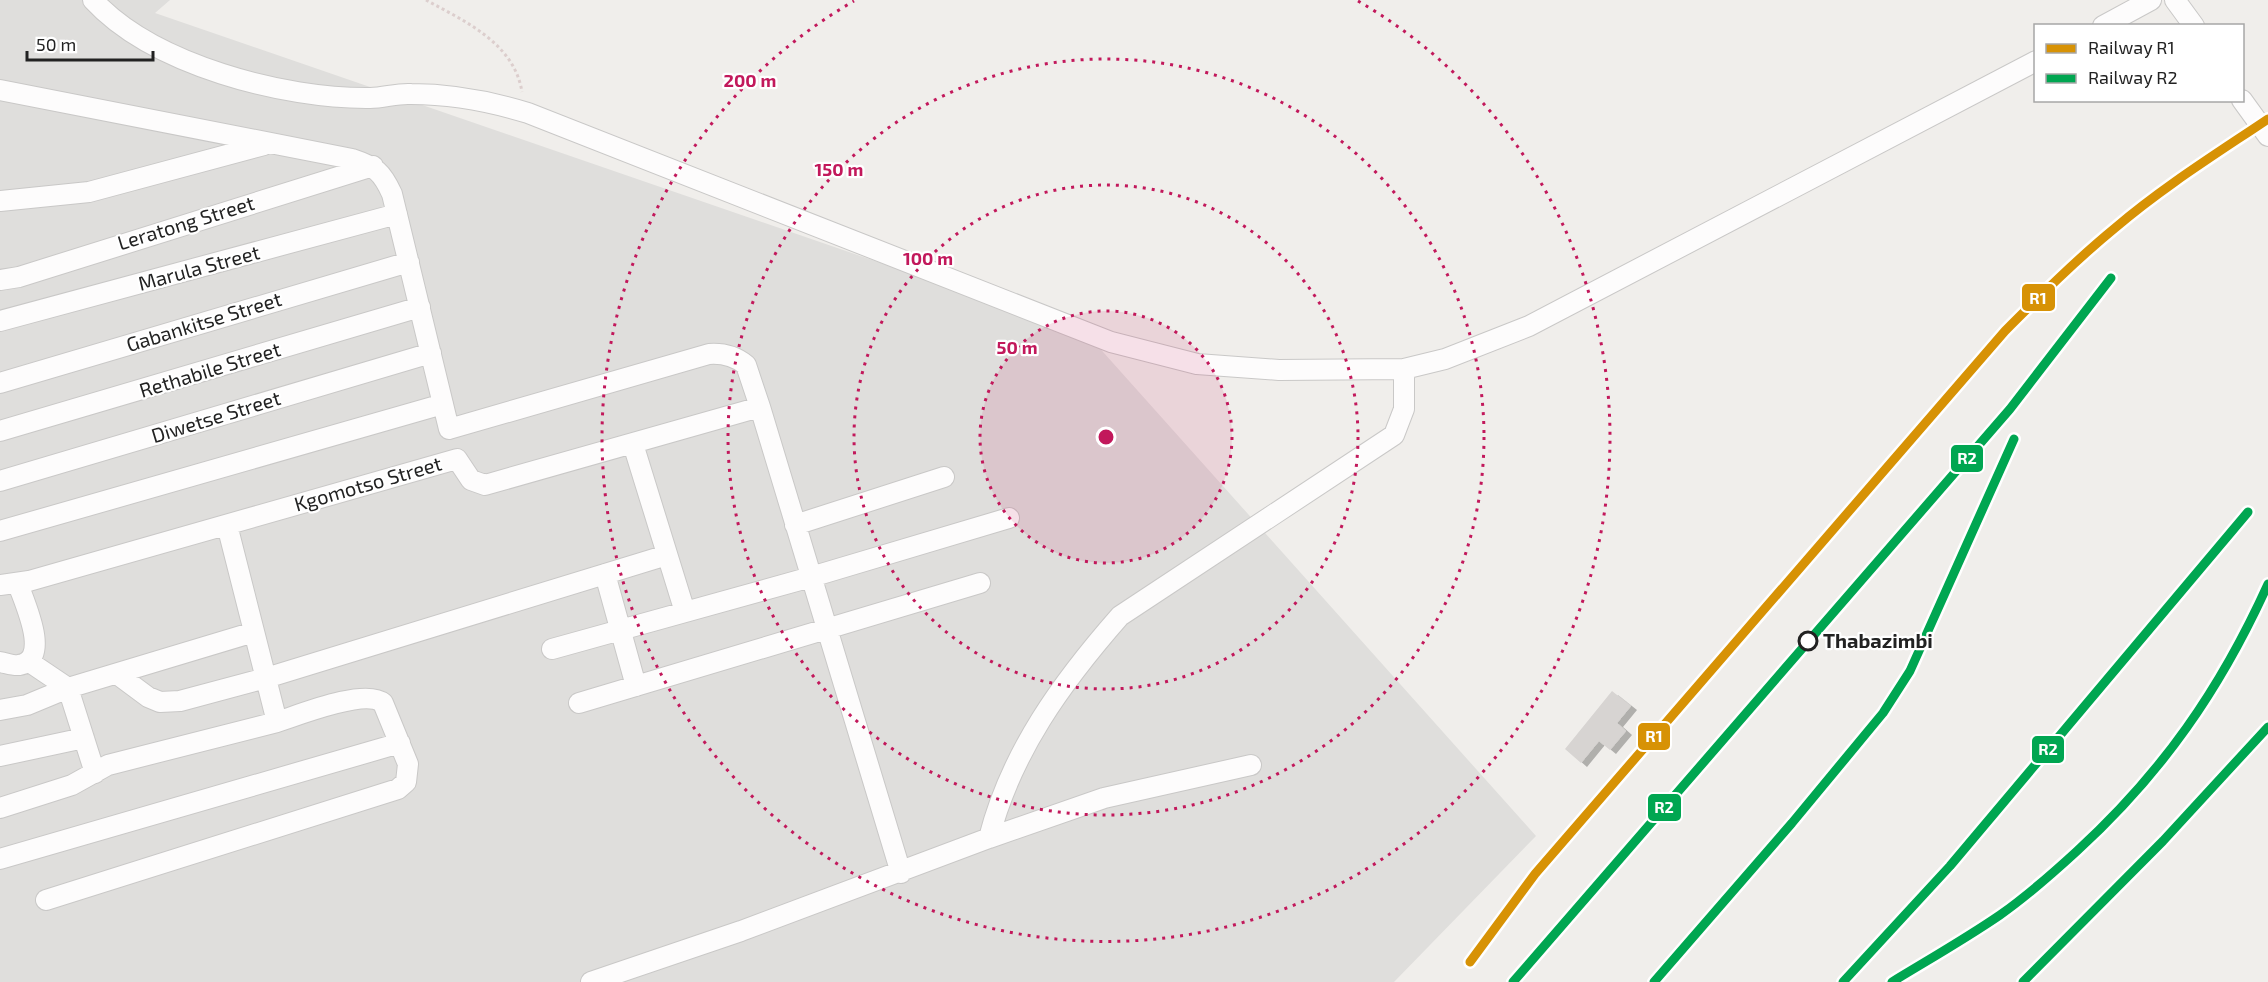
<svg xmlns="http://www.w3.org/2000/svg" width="2268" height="982" font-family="'Exo 2',sans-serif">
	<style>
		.residential { fill: #dfdedc }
		.building { fill: #d7d4d2; filter: url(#shadow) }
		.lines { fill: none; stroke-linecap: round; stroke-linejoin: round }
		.minor-casing { stroke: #c9c8c7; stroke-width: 22 }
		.path { stroke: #dccecd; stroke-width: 3; stroke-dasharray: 3 3; stroke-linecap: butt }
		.minor { stroke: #fdfcfc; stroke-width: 20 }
		.rail-1-casing { stroke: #fff; stroke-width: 14 }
		.rail-2-casing { stroke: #fff; stroke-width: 14 }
		.rail-1 { stroke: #d79205; stroke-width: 9 }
		.rail-2 { stroke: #00a651; stroke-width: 9 }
		.ring { fill: none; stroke: #c2185b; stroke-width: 3; stroke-dasharray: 3 6 }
		.stop-dot { fill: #fff; stroke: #222; stroke-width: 3 }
		.labels { text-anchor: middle; stroke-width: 4.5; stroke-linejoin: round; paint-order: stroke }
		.street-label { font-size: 20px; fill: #222; stroke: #fff }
		.stop-label { font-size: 20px; font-weight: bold; fill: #222; stroke: #fff; text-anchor: start }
		.centre { fill: #c2185b; stroke: #fff; stroke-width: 3 }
		.ring-label { font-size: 18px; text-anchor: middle; font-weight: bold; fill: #c2185b; stroke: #fff; stroke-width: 4.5; stroke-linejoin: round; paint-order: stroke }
		.line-badge { stroke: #fff; stroke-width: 2 }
		.badge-label { font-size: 16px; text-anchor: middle; font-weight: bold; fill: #fff }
	</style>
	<defs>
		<filter id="shadow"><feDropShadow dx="6" dy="4" stdDeviation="0" flood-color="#0004"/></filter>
	</defs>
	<rect width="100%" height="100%" fill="#f0eeeb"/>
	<!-- residential -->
	<path class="residential" d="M0,0H170L155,13L1087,334L1536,836L1394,982H0Z"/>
	<!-- building -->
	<path class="building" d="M1612,691L1631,706L1617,723L1626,731L1610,750L1599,741L1581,763L1565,749Z"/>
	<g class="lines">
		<!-- minor casing -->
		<g class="minor-casing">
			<path id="minor" d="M93,0C153,65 284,99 370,98C384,98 397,93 411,94C452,94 489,101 528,113L1111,342L1197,364L1279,370L1404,369L1445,359L1529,326L2036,61
				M2175,0L2194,26
				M2103,26L2151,0
				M0,90L352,159C376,167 382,172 392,194L449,429L709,354C723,353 735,356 746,365L760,407L901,873
				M2242,100L2268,136
				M0,201L89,192L264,145
				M0,280L19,277L373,166
				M0,321L397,214
				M0,383L409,262
				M0,431L420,307
				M633,444L685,612
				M0,481L431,353
				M795,525L944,477
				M0,531L443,404
				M605,574L636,686
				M0,585L29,581L457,459L471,480L485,485L760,407
				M552,649L811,577L1009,518
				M28,661L68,688L95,773
				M0,662C6,663 14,666 19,665C52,660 24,602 18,584
				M117,674L148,697L160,702L180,701L266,678L667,555
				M579,703L980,583
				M0,710L27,705L68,688L254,632
				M0,756L84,738
				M0,808L72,785L108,765L277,722L227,525
				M989,838C1011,752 1062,682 1120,616L1394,435L1404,409V369
				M0,859L400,743
				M46,900L398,789L406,782L408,764L383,703C365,688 299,715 277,722
				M591,982L741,931L989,838L1104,798L1251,765"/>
		</g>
		<!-- path -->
		<path class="path" d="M426,0C466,22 514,43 522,92"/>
		<!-- minor -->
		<use href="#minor" class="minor"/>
		<!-- rail-1 casing -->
		<g class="rail-1-casing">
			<path id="rail-1" d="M1470,962L1535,874L2005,331C2041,295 2076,260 2115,228C2163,187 2216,154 2268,119"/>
		</g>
		<!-- rail-2 casing -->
		<g class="rail-2-casing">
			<path id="rail-2" d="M1513,982L2010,409L2111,278
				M1654,982L1792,823L1883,713L1910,671L2014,439
				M1843,982L1950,866L2248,512
				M1892,982C1928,960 1965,939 2000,915C2027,896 2052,874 2077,851C2162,773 2220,690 2268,584
				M2023,982L2163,841L2268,727"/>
		</g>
		<!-- rail-1 -->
		<use href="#rail-1" class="rail-1"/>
		<!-- rail-2 -->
		<use href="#rail-2" class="rail-2"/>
	</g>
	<!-- distance rings -->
	<circle cx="1106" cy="437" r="126" fill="#c2185b" fill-opacity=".12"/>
	<g class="ring">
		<circle cx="1106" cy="437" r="126"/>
		<circle cx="1106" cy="437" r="252"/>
		<circle cx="1106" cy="437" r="378"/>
		<path d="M1358 1A504 504 0 1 1 854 1"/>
	</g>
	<!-- markers -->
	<circle class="stop-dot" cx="1808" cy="641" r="9"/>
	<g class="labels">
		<!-- street labels -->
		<g class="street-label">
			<text transform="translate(186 223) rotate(-17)" y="7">Leratong Street</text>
			<text transform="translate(199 268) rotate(-15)" y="7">Marula Street</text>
			<text transform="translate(204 322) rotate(-17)" y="7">Gabankitse Street</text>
			<text transform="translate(210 370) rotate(-17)" y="7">Rethabile Street</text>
			<text transform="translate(216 417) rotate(-17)" y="7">Diwetse Street</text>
			<text transform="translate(368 484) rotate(-16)" y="7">Kgomotso Street</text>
		</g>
		<!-- stop labels -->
		<g class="stop-label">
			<text x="1823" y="648">Thabazimbi</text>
		</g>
	</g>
	<circle cx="1106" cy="437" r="9" class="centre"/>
	<g class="ring-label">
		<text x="750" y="87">200 m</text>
		<text x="839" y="176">150 m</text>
		<text x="928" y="265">100 m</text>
		<text x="1017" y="354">50 m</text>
	</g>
	<g class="line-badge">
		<rect x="2021" y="283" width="35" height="29" rx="6" fill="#d79205"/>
		<rect x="1950" y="444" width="34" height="29" rx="6" fill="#00a651"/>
		<rect x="1637" y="722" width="34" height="29" rx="6" fill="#d79205"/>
		<rect x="2031" y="735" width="34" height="29" rx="6" fill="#00a651"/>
		<rect x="1647" y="793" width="35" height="29" rx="6" fill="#00a651"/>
	</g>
	<g class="badge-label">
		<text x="2038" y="304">R1</text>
		<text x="1967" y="464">R2</text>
		<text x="1654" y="742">R1</text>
		<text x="2048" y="755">R2</text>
		<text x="1664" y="813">R2</text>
	</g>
	<!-- legend -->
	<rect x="2034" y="24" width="210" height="78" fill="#ffffff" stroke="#a7a7a7" stroke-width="1.5"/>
	<rect x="2046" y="44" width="30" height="9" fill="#d79205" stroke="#a7a7a7" stroke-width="1.5"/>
	<text x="2088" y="54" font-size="18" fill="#222222">Railway R1</text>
	<rect x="2046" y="74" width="30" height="9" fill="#00a651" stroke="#a7a7a7" stroke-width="1.5"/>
	<text x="2088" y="84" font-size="18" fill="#222222">Railway R2</text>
	<!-- scale -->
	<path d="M27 51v9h126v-9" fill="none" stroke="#222222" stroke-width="3"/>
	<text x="36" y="51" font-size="18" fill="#222222" stroke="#ffffff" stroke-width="4.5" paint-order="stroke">50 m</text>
</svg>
